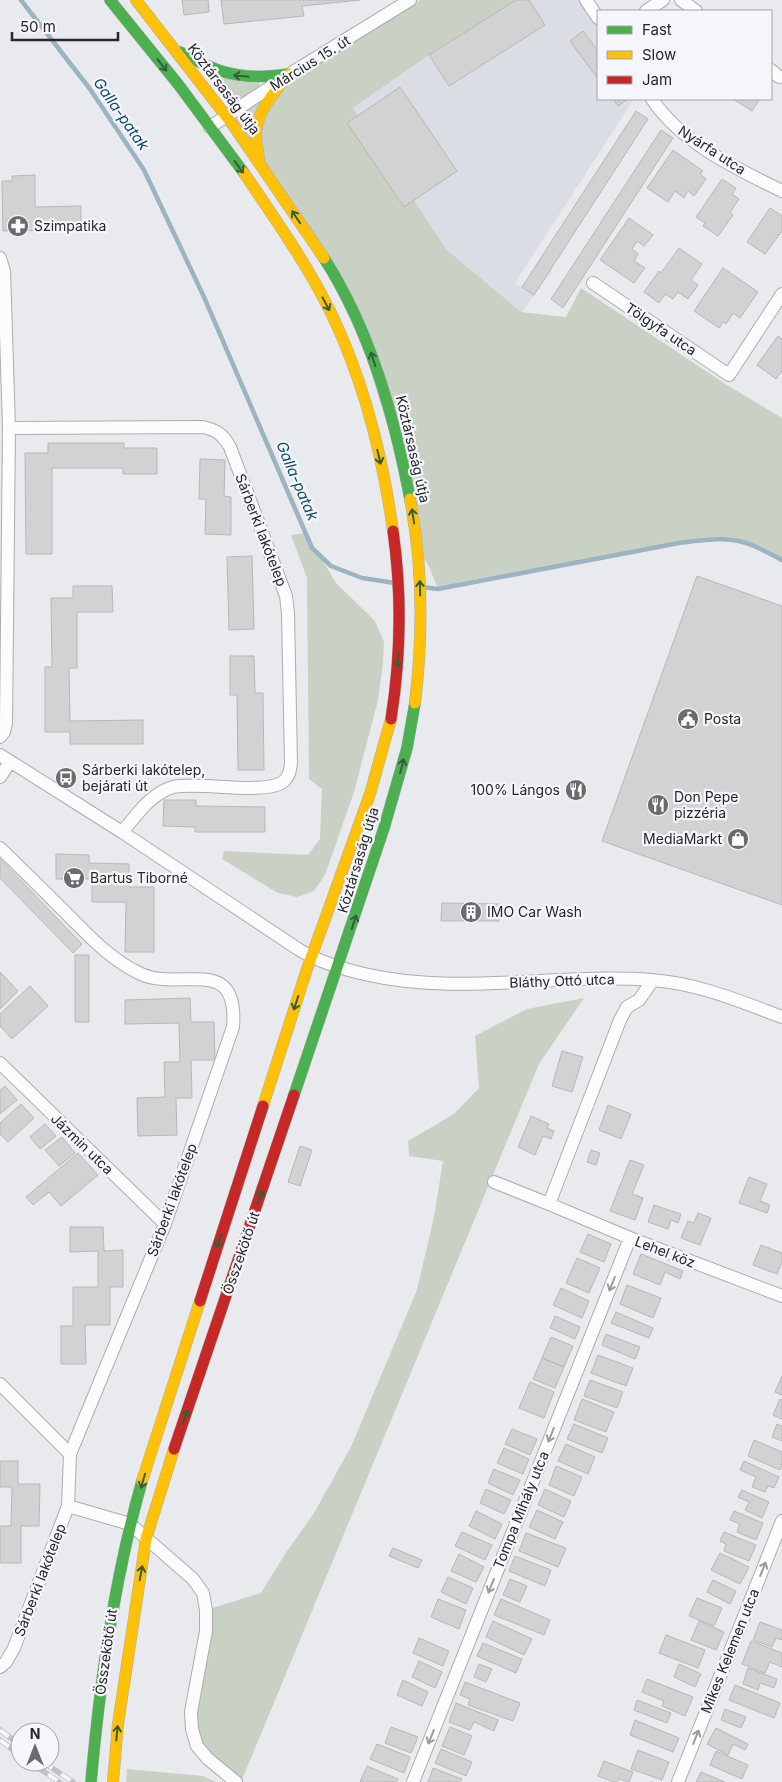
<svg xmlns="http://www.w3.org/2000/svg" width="782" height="1782" font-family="Inter,sans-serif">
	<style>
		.built { fill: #dbdde5 }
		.green { fill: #c9d0c4 }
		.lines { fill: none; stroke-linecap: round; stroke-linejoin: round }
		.stream { stroke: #9cb3c2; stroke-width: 4.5 }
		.building { fill: #d2d2d3; stroke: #b8b7b8 }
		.street-casing { stroke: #acadaf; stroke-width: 14 }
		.fast-casing { stroke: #acadaf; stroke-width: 12 }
		.slow-casing { stroke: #acadaf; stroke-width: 12 }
		.jam-casing { stroke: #acadaf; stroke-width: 12 }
		.street { stroke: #fcfcfc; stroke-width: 12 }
		.fast { stroke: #4caf50; stroke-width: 11 }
		.slow { stroke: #ffc107; stroke-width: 11 }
		.jam { stroke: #c62828; stroke-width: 11 }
		.rail-casing { stroke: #c1c1c2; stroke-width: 5.5 }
		.rail { stroke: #f5f6fb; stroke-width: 4; stroke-dasharray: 11; stroke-linecap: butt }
		.oneway { stroke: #365d39 }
		.oneway2 { stroke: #9c9c9d }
		.labels { text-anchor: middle; stroke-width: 4.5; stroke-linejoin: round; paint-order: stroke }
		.street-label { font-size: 14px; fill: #272729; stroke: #f5f6fb }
		.poi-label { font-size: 14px; fill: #272729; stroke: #f5f6fb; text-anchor: start }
		.water-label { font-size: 15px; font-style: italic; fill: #0c4b67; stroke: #f5f6fb }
	</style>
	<rect width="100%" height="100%" fill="#e9eaed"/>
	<!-- built -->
	<path class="built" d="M517,0H586L598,18V99H634L515,283L528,291L544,267L552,271L521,313L447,250L353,108L429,55Z"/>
	<!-- green -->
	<path class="green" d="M420,0H517L429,55L353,108L447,250L521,312L566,317L581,288L727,385L782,418V563L752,545L713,539L679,543L438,589L430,569L418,547L410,498L349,301L227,116L289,74Z
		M210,76L259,83L260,86L232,105Z
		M306,533L336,583L375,621L384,642L383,663L378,700L354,792L325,875L314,891L297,897L278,893L222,859L224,851L308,855L320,839L322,789L309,779L307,578L291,535Z
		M584,998L539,1064L241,1782L222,1770L192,1729L206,1610L261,1593L285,1554L314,1513L351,1447L417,1290L434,1217L443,1161L409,1156L408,1141L454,1114L479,1088L475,1036L527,1009Z
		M127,1769L203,1776L216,1782H126Z"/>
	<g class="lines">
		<!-- stream -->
		<path class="stream" d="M21,0L90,89L144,170L204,297L312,548L331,566L362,578L395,583
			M423,587L438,589L679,543C704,540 730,535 754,546C763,550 773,555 782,560"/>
	</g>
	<!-- building -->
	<path class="building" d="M182,0H208L209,12L184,15Z
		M221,0H360L302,6L304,16L224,24Z
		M516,0H529L545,25L449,86L429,55Z
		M583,31L598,51V79L570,41Z
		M400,87L457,171L404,207L347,123Z
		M613,99H628L618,106Z
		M733,99H760L752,111Z
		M636,111L648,119L534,295L522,287Z
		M661,130L673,138L563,308L551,299Z
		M673,150L703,171L700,174L706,179L694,196L688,191L684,198L675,191L668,202L647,188Z
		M35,175V207L81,206V230L3,231L2,181H12V176Z
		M722,179L736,188L732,194L739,199L730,213L733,215L718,236L703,226L705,223L696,217Z
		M770,208L782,216V231L765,254L747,242Z
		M629,218L653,235L644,246L637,241L632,249L638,254L634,261L645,268L634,283L600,260Z
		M679,248L702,264L691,280L698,285L688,299L678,292L673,299L665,294L659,303L644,292L659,271L661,273Z
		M723,268L758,292L740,318L733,313L726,324L723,322L719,328L694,311Z
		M778,336L782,339V371L776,379L757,365Z
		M48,443H124V448H157V474H123V468H52V554H26L25,453H48Z
		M200,459L225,460L224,496L231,497V535L205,534L206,499H199Z
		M252,556L254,629L229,630L227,557Z
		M697,576L782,606V905L602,841Z
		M73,586H112L113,612H77V668H69L70,721L143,720V744H70V732H45V667H52L51,598H73Z
		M230,656H254L255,693H263L264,770H238L237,695H230Z
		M164,800H196V806L265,807V832H195V827L163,826Z
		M56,854L89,855V863L129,864V887H154V952H125L126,902H92V879H56Z
		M0,859L82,944L73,953L0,878Z
		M442,903L500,904L499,921H441Z
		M75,955H89V1022H75Z
		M0,972L18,991L0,1009Z
		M30,986L48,1006L12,1039L0,1026V1014Z
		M190,998L191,1022H214L215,1060H191L192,1098H176L177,1135L138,1136L137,1098L165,1097L164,1062H180L179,1023L125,1024V1000Z
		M562,1051L583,1057L572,1092L552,1086Z
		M5,1086L17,1100L0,1114V1090Z
		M21,1104L34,1118L8,1142L0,1134V1123Z
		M608,1105L631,1114L621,1139L599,1130Z
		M531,1116L549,1124L547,1128L554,1131L551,1139L543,1136L535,1155L518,1147Z
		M45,1124L56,1136L40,1149L30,1137Z
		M62,1137L75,1153L59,1166L45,1150Z
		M300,1146L312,1150L300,1186L288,1182Z
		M591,1150L600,1153L596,1165L587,1162Z
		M78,1153L98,1175L61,1206L49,1192L33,1205L26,1197Z
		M630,1160L644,1165L632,1194L643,1198L635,1220L610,1211Z
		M749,1177L767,1184L760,1201L770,1205L767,1213L739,1203Z
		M654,1205L681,1214L678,1223L671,1220L668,1229L648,1222Z
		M698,1213L711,1218L700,1245L681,1238L688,1221L694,1223Z
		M70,1227H103L104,1251L123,1250V1287H110V1325H85L86,1364H61V1326H73V1287H98V1251L70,1252Z
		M588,1234L611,1244L604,1262L580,1252Z
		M761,1245L782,1253V1262L777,1274L753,1265Z
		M641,1254L683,1271L680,1279L665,1272L660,1285L633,1274Z
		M577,1258L600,1268L589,1293L566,1283Z
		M627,1285L661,1298L653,1318L620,1304Z
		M561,1288L589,1301L582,1318L553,1305Z
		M616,1312L653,1328L649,1338L611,1323Z
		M555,1316L580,1327L575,1339L550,1328Z
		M606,1334L640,1347L635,1359L602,1345Z
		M551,1337L573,1346L564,1367L542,1358Z
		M598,1355L633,1368L626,1386L591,1373Z
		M542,1358L564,1367L555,1388L533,1379Z
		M782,1376V1395L775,1392Z
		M590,1380L623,1392L617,1408L584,1396Z
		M530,1382L554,1392L544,1418L519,1408Z
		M582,1399L614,1412L606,1432L574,1420Z
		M780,1399L782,1400V1419L773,1415Z
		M574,1424L608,1438L602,1453L567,1439Z
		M777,1424L782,1426V1441L772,1437Z
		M512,1429L537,1439L530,1455L505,1444Z
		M754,1440L782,1452V1466L780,1470L748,1456Z
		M566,1444L595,1457L588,1474L558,1461Z
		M504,1448L529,1459L523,1474L497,1463Z
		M0,1461H18V1484H40L39,1526H21V1563H0V1526H11L12,1487H0Z
		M744,1461L779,1477L774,1488L768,1486L765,1492L752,1487L756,1477L740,1470Z
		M556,1466L582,1477L574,1496L549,1485Z
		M494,1469L520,1480L513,1495L488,1483Z
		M486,1489L511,1500L504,1514L480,1503Z
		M545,1489L571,1501L564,1517L538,1505Z
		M742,1490L769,1502L762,1518L745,1510L749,1502L738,1497Z
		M537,1510L563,1522L555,1539L529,1527Z
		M476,1511L502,1524L495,1539L469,1526Z
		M734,1511L763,1523L756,1540L737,1532L740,1524L730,1520Z
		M462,1532L492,1545L485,1560L455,1546Z
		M724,1532L756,1545L749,1561L724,1551L726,1544L720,1541Z
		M526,1533L566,1548L558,1567L519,1551Z
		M393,1548L422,1560L418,1568L389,1556Z
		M720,1553L749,1567L740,1584L711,1570Z
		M459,1554L484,1567L476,1582L451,1571Z
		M515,1556L551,1570L545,1586L509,1571Z
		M448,1577L473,1588L466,1604L441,1592Z
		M510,1579L527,1586L520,1602L503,1595Z
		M713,1580L736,1591L730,1604L707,1592Z
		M697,1598L722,1608L714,1626L689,1616Z
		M438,1599L466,1610L459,1629L431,1617Z
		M501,1599L550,1620L544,1635L494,1615Z
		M493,1621L532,1639L524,1655L486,1637Z
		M699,1621L724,1632L716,1650L691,1640Z
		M760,1622L782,1630V1640L776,1638L772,1647L753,1640Z
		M666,1635L705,1650L698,1668L659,1653Z
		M419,1638L449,1651L443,1666L413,1653Z
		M751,1641L782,1653V1667L770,1662L765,1673L742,1664Z
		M483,1643L522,1659L516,1673L477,1656Z
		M419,1661L442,1672L435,1688L412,1677Z
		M479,1664L492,1669L486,1682L474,1677Z
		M679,1664L701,1674L695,1687L674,1677Z
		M748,1668L777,1679L774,1688L760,1683L758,1690L743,1684Z
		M647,1679L693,1697L685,1716L662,1706L664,1701L642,1692Z
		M403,1680L428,1692L422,1706L397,1695Z
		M465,1682L520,1703L513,1721L468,1705L470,1699L460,1695Z
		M735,1685L780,1703L774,1718L729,1700Z
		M637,1700L671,1713L667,1723L634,1710Z
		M456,1703L498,1720L494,1731L474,1722L470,1730L449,1722Z
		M725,1709L746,1717L741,1728L721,1720Z
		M635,1720L679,1738L673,1752L630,1735Z
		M391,1727L418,1737L411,1753L385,1743Z
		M450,1727L472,1736L464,1755L442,1746Z
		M716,1728L748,1744L745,1750L733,1744L728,1755L707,1744Z
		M377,1744L410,1757L404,1773L370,1759Z
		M441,1749L472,1762L466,1776L435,1763Z
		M638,1750L669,1762L662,1780L631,1769Z
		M716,1751L748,1765L742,1779L710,1765Z
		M604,1761L633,1772L629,1782L619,1779L617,1782H614L598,1776Z
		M367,1766L398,1779L396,1782H360Z
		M433,1768L462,1779L460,1782H428Z
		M701,1772L725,1782H696Z"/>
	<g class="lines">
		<!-- street casing -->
		<g class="street-casing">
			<path id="street" d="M586,0L598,18
				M681,0L696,11
				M646,11L663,0
				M771,70L779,77
				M652,99C680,142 737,169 782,191
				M210,127L293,72L410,0
				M0,258L4,271L9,428L6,723L4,732L0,737
				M593,283L729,375L782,294
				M9,428L203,427C217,430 223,435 230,447L286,596L288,613L291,763C290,770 290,775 284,781C268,796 198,781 173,787C150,794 137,815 122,832
				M0,755L122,832L298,949C319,962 340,968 364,974C459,996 555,973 651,980C697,983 739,1001 782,1017
				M0,777L10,762
				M0,848C23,870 45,892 68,915C90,937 112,961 141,974C180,992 239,953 233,1027L165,1224L70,1454L68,1506L14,1648L6,1662L0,1667
				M0,1063L165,1224
				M494,1182L549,1204L630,1238L782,1296
				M549,1204L620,1020L627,1007L639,1000L653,980
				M0,1384L70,1454
				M68,1506L130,1524L193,1579L203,1593L206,1610V1631L191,1712L192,1729L197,1746L207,1758L236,1782
				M413,1782L630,1238
				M678,1782L782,1521"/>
		</g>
		<!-- fast casing -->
		<g class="fast-casing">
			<path id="fast" d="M110,0L178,84L244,173
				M180,52C189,57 198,62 208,66C234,78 261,78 289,74
				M324,258C370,330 394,415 410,499
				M294,1095L384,828L407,748L415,703
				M91,1782C100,1680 114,1580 142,1481"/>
		</g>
		<!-- slow casing -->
		<g class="slow-casing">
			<path id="slow" d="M136,0L233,125L324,258
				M259,159C258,150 255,140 256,132C258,109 276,91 289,74
				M244,173C275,219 308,265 332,315C364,382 383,458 393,531
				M410,499C423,566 423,636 415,703
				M263,1106L307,969L370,794L391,719
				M142,1481L200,1301
				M113,1782L118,1724L146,1539L174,1449"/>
		</g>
		<!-- jam casing -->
		<g class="jam-casing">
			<path id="jam" d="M391,719C401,656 402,594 393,531
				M200,1301L263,1106
				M174,1449L294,1095"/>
		</g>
		<!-- street -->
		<use href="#street" class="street"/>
		<!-- fast -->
		<use href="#fast" class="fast"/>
		<!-- slow -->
		<use href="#slow" class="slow"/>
		<!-- jam -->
		<use href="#jam" class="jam"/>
		<!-- rail casing -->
		<g class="rail-casing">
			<path id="rail" d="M0,1730L20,1745
				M0,1740L20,1755
				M30,1762L59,1782
				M43,1762L73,1782"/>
		</g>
		<!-- rail -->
		<use href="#rail" class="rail"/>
	</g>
	<!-- one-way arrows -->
	<defs><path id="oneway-shaft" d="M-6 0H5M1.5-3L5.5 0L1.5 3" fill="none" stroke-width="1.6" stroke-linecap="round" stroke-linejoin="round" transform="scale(1.25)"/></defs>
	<g class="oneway">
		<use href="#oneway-shaft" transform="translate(162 65) rotate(52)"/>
		<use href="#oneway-shaft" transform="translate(241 76) rotate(-174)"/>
		<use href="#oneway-shaft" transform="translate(239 167) rotate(54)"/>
		<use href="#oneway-shaft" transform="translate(296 217) rotate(-124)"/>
		<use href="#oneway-shaft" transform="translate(326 304) rotate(62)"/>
		<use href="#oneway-shaft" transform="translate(373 359) rotate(-109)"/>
		<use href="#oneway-shaft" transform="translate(379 457) rotate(77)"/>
		<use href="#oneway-shaft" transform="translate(413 516) rotate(-99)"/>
		<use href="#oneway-shaft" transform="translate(420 588) rotate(-91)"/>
		<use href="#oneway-shaft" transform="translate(398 660) rotate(94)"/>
		<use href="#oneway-shaft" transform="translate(402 766) rotate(-75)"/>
		<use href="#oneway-shaft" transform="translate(354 922) rotate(-72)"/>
		<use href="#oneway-shaft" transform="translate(296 1003) rotate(108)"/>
		<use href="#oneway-shaft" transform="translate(260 1197) rotate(-71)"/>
		<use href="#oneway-shaft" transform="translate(219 1241) rotate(108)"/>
		<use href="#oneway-shaft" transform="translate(185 1417) rotate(-71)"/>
		<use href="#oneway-shaft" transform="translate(143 1481) rotate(106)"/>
		<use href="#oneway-shaft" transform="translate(141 1573) rotate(-80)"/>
		<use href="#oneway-shaft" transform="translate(117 1733) rotate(-85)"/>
	</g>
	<g class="oneway2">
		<use href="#oneway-shaft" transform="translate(612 1284) rotate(112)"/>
		<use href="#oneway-shaft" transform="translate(551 1435) rotate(112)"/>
		<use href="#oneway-shaft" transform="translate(763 1569) rotate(-68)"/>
		<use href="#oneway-shaft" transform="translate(491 1586) rotate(112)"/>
		<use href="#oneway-shaft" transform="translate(431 1737) rotate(112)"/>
		<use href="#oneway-shaft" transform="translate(696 1737) rotate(-68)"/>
	</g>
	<!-- icons -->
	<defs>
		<g id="pharmacy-disc" transform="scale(1.125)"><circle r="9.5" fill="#6b6b6e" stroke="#f5f6fb"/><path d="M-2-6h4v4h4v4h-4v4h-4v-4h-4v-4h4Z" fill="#fff"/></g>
		<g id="civic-disc" transform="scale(1.125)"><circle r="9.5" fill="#6b6b6e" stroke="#f5f6fb"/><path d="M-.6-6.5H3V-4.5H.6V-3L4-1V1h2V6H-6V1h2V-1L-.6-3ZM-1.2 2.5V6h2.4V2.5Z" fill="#fff"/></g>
		<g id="bus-disc" transform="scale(1.125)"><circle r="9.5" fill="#6b6b6e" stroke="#f5f6fb"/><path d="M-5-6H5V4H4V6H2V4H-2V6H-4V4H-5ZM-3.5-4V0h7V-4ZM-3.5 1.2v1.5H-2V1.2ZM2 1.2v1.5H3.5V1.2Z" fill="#fff"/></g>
		<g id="restaurant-disc" transform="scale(1.125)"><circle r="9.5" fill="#6b6b6e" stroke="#f5f6fb"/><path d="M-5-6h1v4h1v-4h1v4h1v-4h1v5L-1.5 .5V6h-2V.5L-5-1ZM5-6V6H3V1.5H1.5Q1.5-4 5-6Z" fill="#fff"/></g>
		<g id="shop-disc" transform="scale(1.125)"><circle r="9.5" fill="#6b6b6e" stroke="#f5f6fb"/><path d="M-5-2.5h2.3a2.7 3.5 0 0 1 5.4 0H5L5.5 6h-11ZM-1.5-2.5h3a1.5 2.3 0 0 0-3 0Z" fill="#fff"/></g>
		<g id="supermarket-disc" transform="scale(1.125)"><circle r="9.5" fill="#6b6b6e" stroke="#f5f6fb"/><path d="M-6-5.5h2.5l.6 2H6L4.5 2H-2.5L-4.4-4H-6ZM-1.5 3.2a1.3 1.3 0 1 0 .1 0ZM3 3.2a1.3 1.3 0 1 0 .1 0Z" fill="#fff"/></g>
		<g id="building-disc" transform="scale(1.125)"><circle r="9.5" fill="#6b6b6e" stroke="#f5f6fb"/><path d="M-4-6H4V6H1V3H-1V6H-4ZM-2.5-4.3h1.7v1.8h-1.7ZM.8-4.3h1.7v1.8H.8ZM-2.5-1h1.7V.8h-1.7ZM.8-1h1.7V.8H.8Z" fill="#fff"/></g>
	</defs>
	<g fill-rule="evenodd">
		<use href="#pharmacy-disc" x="18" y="226"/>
		<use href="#civic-disc" x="688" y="719"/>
		<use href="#bus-disc" x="66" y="778"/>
		<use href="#restaurant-disc" x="576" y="790"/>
		<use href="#restaurant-disc" x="658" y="805"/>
		<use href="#shop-disc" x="738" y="839"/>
		<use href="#supermarket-disc" x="74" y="878"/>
		<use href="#building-disc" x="471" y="912"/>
	</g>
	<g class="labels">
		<!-- street labels -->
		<g class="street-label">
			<text transform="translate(310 63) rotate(-32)" y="5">Március 15. út</text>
			<text transform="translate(224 89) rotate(53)" y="5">Köztársaság útja</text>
			<text transform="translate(712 150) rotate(33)" y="5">Nyárfa utca</text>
			<text transform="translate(661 329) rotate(34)" y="5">Tölgyfa utca</text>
			<text transform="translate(413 449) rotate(77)" y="5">Köztársaság útja</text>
			<text transform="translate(261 530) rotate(69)" y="5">Sárberki lakótelep</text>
			<text transform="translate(358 860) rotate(-73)" y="5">Köztársaság útja</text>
			<text transform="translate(562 981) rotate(-2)" y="5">Bláthy Ottó utca</text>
			<text transform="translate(82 1144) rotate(44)" y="5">Jázmin utca</text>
			<text transform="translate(172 1200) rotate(-70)" y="5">Sárberki lakótelep</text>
			<text transform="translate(665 1252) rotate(21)" y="5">Lehel köz</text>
			<text transform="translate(241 1253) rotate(-71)" y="5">Összekötő út</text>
			<text transform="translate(521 1510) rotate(-68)" y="5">Tompa Mihály utca</text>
			<text transform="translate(40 1580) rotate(-69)" y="5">Sárberki lakótelep</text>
			<text transform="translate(730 1651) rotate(-68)" y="5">Mikes Kelemen utca</text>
			<text transform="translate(106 1652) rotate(-82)" y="5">Összekötő út</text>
		</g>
		<!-- poi labels -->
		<g class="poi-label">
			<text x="34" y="231">Szimpatika</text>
			<text x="704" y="724">Posta</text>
			<text x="82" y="775">Sárberki lakótelep,<tspan x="82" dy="16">bejárati út</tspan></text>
			<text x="560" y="795" text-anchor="end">100% Lángos</text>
			<text x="674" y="802">Don Pepe<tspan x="674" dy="16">pizzéria</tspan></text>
			<text x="722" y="844" text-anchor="end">MediaMarkt</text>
			<text x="90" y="883">Bartus Tiborné</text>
			<text x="487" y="917">IMO Car Wash</text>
		</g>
		<!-- water labels -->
		<g class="water-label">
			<text transform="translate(121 114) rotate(55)" y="5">Galla-patak</text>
			<text transform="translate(297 481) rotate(67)" y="5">Galla-patak</text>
		</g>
	</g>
	<!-- legend -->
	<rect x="597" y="10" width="175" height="90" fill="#f5f6fb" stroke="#a3a3a7"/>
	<rect x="607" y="26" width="25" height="8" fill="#4caf50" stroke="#a3a3a7"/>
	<text x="642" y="35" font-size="15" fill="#272729">Fast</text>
	<rect x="607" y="51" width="25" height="8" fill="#ffc107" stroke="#a3a3a7"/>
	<text x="642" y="60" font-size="15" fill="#272729">Slow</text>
	<rect x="607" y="76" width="25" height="8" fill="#c62828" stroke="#a3a3a7"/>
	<text x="642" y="85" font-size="15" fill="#272729">Jam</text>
	<!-- north arrow -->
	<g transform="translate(35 1747)"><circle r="24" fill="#f5f6fb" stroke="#a3a3a7"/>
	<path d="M0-4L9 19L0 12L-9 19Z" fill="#6b6b6e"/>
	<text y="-8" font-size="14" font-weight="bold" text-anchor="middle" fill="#272729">N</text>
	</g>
	<!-- scale -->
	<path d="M12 32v8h106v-8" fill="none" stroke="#272729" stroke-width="2.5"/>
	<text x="20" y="32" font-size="15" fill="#272729" stroke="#f5f6fb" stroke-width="4" paint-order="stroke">50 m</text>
</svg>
